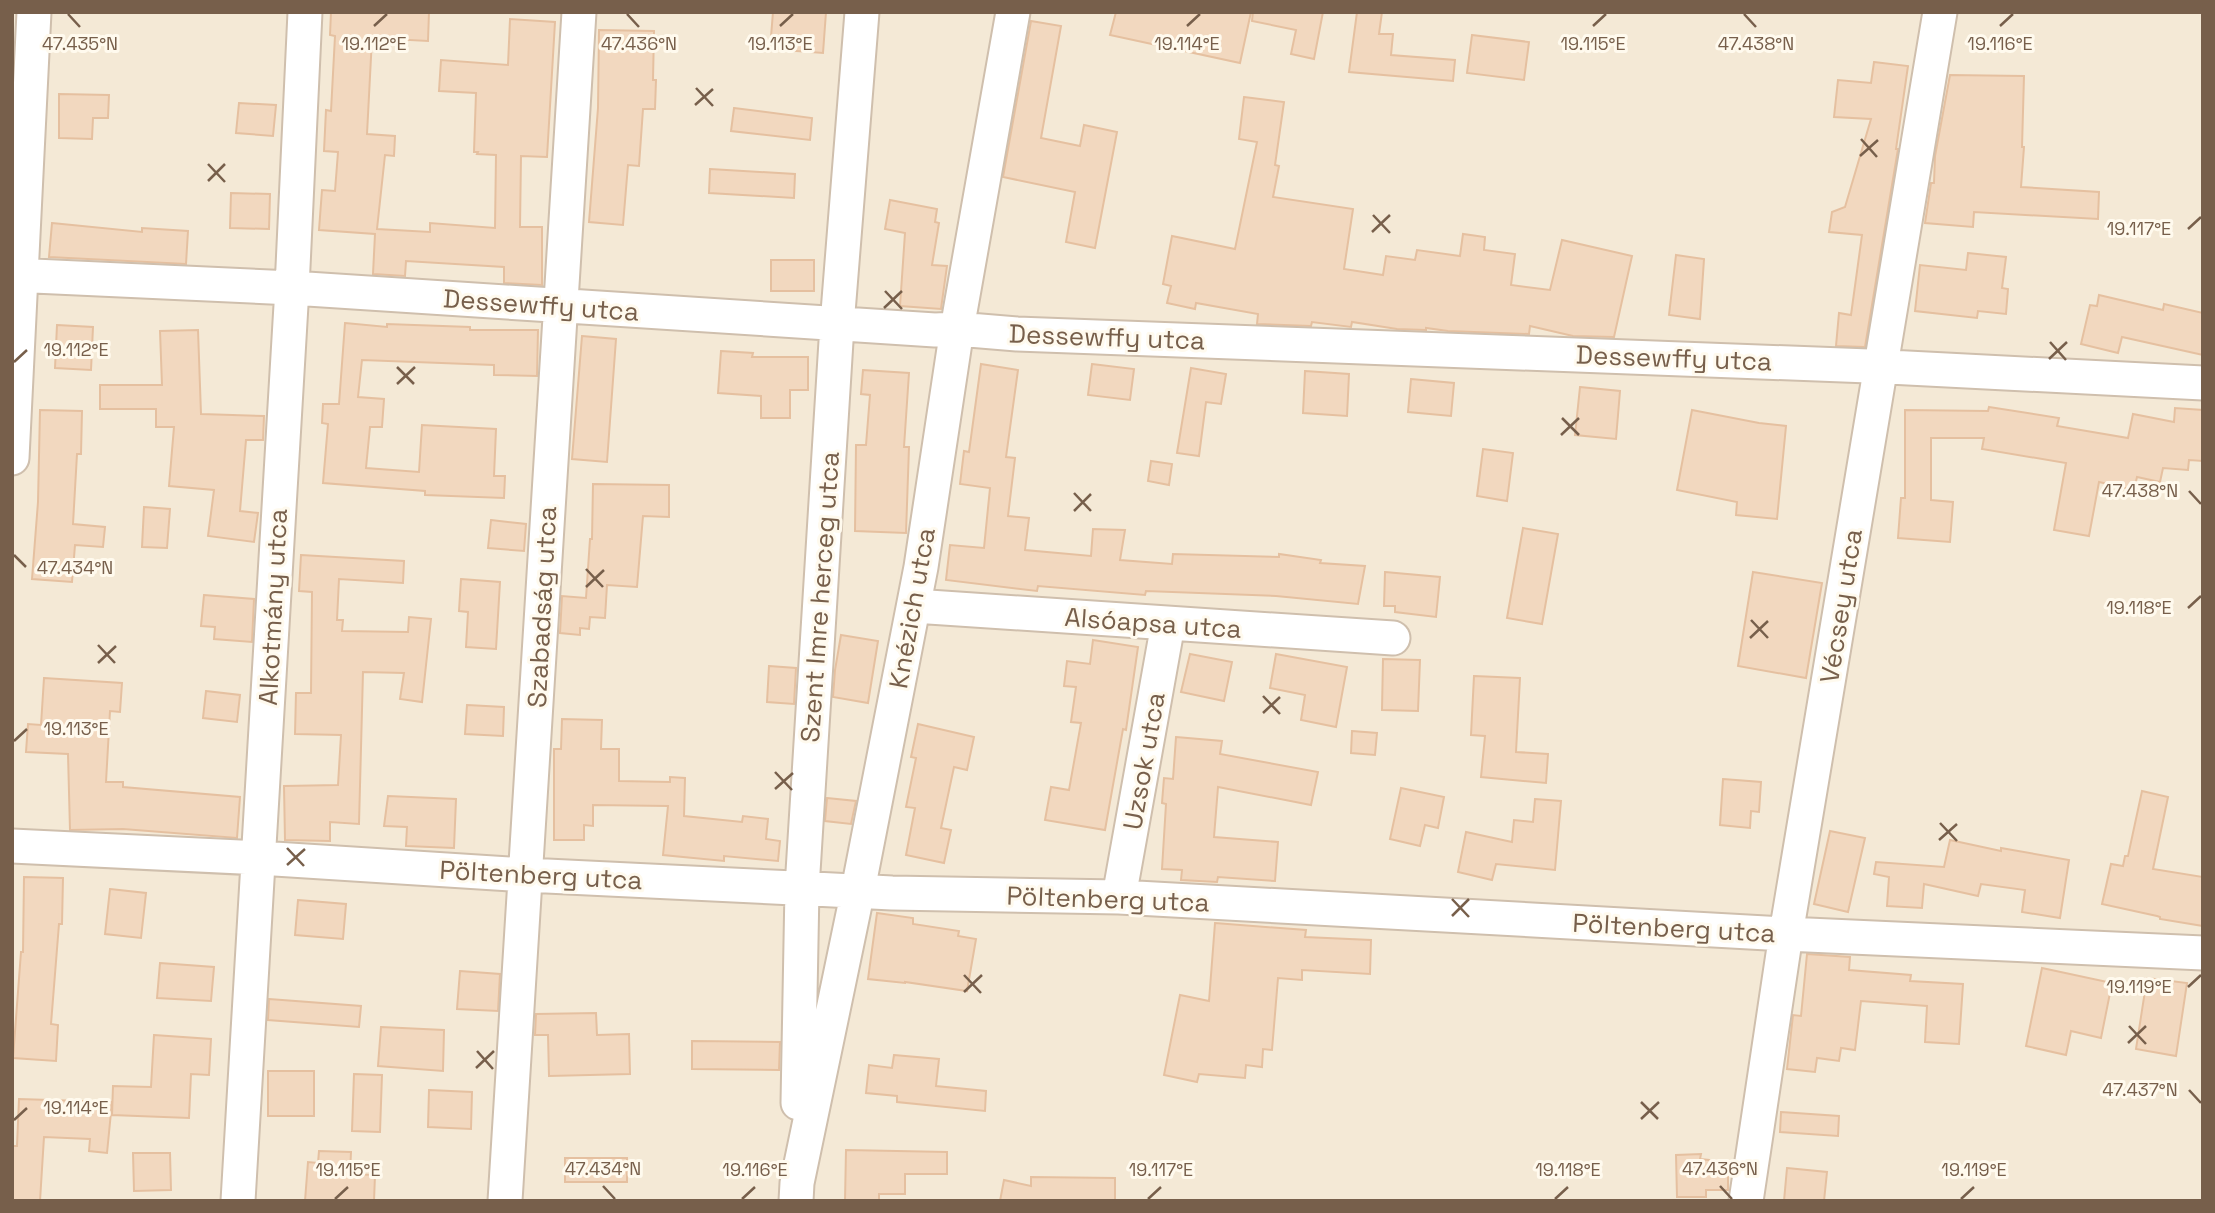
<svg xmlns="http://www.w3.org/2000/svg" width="2215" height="1213" font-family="'Space Grotesk',sans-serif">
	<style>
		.residential { fill: #f4e9d6 }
		.building { fill: #f2d8bf; stroke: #e5c0a0; stroke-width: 2 }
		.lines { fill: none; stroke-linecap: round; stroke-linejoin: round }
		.minor-casing { stroke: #cfbfad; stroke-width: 37 }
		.minor { stroke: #fff; stroke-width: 33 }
		.ticks { fill: none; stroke: #775f4b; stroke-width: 2.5 }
		.labels { text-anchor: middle; stroke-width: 6; stroke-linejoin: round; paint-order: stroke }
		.street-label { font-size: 26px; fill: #775f4b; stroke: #fffaee }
		.ticks-label { font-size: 18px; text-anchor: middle; fill: #775f4b; stroke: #fffaee; stroke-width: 6; stroke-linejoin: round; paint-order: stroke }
	</style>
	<rect width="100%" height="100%" fill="#fdf6e8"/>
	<!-- residential -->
	<path class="residential" d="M12,12H2203V1201H12Z"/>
	<!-- building -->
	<path class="building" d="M331,12H429L428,41L372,38L367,134L395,136L394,156L385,155L377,229L430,232V223L495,228L496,155L477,154L478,152H474L476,93L439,91L441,60L508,65L510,19L555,22L547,157L521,156L520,227H542V285L504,283V267L406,261L405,276L373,274L375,234L319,230L322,190L335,191L338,152L324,151L326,110L331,111L335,36L330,35Z
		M773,12H826L823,53L770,49Z
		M1116,12H1251L1240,63L1110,35Z
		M1253,12H1323L1314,59L1291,54L1296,30L1252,21Z
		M1357,12H1382L1379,34H1393L1391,55L1455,60L1453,81L1349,72Z
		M1031,21L1061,26L1041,138L1080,146L1084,125L1117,132L1095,248L1066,242L1075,192L1003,177Z
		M599,30L654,31L653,80H656L655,109H643L639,166L628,165L623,225L589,222L598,108Z
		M1472,35L1529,42L1524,80L1467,73Z
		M1874,62L1908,66L1896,149H1898L1865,347L1836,346L1839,313L1851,315L1862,235L1829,232L1832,212L1845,207L1871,119L1834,117L1838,80L1871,83Z
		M1950,75L2024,76L2022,147H2024L2021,187L2099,192L2098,219L1974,212L1973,227L1925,223L1931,183H1934L1935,156Z
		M59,94L109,95L108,118H93L92,139L59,138Z
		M1244,97L1284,102L1275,165L1279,166L1273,197L1353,209L1344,269L1383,275L1386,256L1415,260L1417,250L1460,256L1463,234L1485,237L1484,250L1515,254L1511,285L1550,290L1562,240L1632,256L1614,337L1573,336L1530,326L1529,334L1448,331L1426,328V330L1397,329L1352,322L1351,327L1312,322L1311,326L1257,324L1258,314L1196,303L1195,309L1167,303L1171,286L1163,284L1172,236L1235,249L1257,142L1239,139Z
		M239,103L276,105L273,136L236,133Z
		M734,108L812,118L810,140L731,131Z
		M710,169L795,174L794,198L709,193Z
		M231,193L270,194L269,229L230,228Z
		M890,200L937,209L935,222L939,223L932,265L947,266L941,309L900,306L905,233L885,229Z
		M52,223L142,232V228L188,231L186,264L49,257Z
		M1968,253L2006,257L2002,288L2008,289L2006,314L1978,311L1977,318L1915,311L1920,265L1966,270Z
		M1676,255L1704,259L1700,319L1669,315Z
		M771,260H814V291H771Z
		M2099,295L2163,310L2164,304L2203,313V355L2122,337L2118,353L2081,344L2090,305L2097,306Z
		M345,323L387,327V324L470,327V330H538L537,376L494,375V365L362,360L358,397L384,399L382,427H370L366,468L419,472L422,425L496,429L494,476H505L504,498L425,495V491L323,483L328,424L322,423L323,404H339Z
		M57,325L93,327L91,370L55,368Z
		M198,330L201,414L264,416L263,440H246L240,511L258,513L254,542L208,536L214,490L169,486L174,427H156V409H100V385H162L160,331Z
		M582,336L616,339L607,462L572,459Z
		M721,351L753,353L752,357H808V390H790V418H761V396L718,393Z
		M981,364L1018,370L1006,457L1015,458L1008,516L1029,518L1025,550L1091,556L1093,529L1125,530L1120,560L1172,564L1173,554L1279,557V554L1321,560L1320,563L1365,566L1358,604L1276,596L1146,591L1145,595L1038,586L1037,591L946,580L950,545L984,548L990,488L960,484L964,451L969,452Z
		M1092,364L1134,369L1130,400L1088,395Z
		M1191,368L1226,374L1221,404L1206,402L1199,456L1177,453Z
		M863,370L909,373L904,447H909L906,533L855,531L856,445H866L870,395L861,394Z
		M1305,371L1349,374L1347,416L1303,413Z
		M1411,379L1454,383L1451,416L1408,412Z
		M1580,387L1620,391L1616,439L1575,435Z
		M1989,407L2059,418L2057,426L2128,438L2133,414L2174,422L2175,408L2203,410V461L2189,460L2188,470L2163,468L2160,482L2137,477L2134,490L2099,482L2089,536L2054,530L2066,463L1982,449L1984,438H1931V500L1953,502L1950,542L1898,538L1901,498H1905V410L1988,411Z
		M40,410L82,411L81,454H77L73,524L105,527L103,547L75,545L72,582L32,579L38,502Z
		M1692,410L1759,423L1786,426L1777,519L1736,515L1737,502L1677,490Z
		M1483,449L1513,453L1507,501L1477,496Z
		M1151,461L1172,464L1169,485L1148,481Z
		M593,484L669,485V517L643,516L637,587L607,585L605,618L590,617L589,629L580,628V635L560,633L562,596L586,598L590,539H592Z
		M144,507L170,509L167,548L142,547Z
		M491,520L526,524L524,551L488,548Z
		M1523,528L1558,534L1542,624L1507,618Z
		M301,555L404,561L403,583L339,579L337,620H343L342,631L408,632L409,617L431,619L422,702L400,699L404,673L363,672L359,824L330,822V841L285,840L284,786L338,785L341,735L295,734L296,693H311L312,592L299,591Z
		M1385,572L1440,577L1436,617L1395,612V606H1384Z
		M1753,572L1822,583L1806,678L1738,666Z
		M461,579L500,582L496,649L466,647L468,612L459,611Z
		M204,595L254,599L252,642L214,639L215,627L201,626Z
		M841,635L878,641L868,703L833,697L835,670Z
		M1093,640L1138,647L1126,730L1123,729L1105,830L1045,820L1051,787L1069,790L1081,723L1071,722L1076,687L1064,686L1067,661L1090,664Z
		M1190,654L1232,662L1224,701L1181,692Z
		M1276,654L1347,667L1336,727L1301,720L1305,695L1270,688Z
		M1383,659L1420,660L1418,711L1382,710Z
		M769,666L796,668L794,704L767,702Z
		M1474,676L1520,678L1516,752L1548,754L1546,783L1481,777L1485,736L1471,735Z
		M44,678L122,683L120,712L110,711L106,782H123V787L240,797L237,838L123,829L70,830L68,754L26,752L28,724L41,725Z
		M206,691L240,695L237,722L203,718Z
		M467,705L504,707L503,736L465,734Z
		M562,719L602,720L601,749H619V781L670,782V777L685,778L684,816L742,822L743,816L768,819L766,839L780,841L778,861L724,856V861L663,855L668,806L593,805V826L584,825V840H554V749H561Z
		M918,724L974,737L967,770L954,767L941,828L951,830L944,863L906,855L915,808L906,807L916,758L911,757Z
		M1352,731L1377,733L1375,755L1351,753Z
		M1176,737L1222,741L1220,754L1318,772L1311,805L1218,787L1214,837L1278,842L1275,881L1218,877L1217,882L1181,880L1182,870L1162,869L1166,804L1162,803L1164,778L1173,779Z
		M1723,779L1761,782L1759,812L1751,811L1750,828L1720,825Z
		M1401,788L1444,797L1438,828L1425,825L1420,846L1390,839Z
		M2142,791L2168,797L2153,869L2203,877V926L2160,919V917L2157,916L2102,904L2111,864L2123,866L2125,856H2128Z
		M388,796L456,799L454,848L406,846L407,827L384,826Z
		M827,798L856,801L851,824L825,821Z
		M1535,799L1561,801L1555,870L1496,864L1492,880L1458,872L1466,832L1512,842L1514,820L1533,822Z
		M1830,831L1865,838L1848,912L1814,904Z
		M1950,840L2001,851V848L2069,860L2060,918L2022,912L2025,890L1981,884L1978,896L1924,884L1922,908L1887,906L1889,877L1874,874L1876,862L1944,867Z
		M24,877L63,878L62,924H59L51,1024L58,1025L56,1061L13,1058L21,952H23Z
		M110,889L146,893L141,938L105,934Z
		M298,900L346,904L343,939L295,935Z
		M877,913L913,918V924L959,931L958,936L976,939L967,991L905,982V983L868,979Z
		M1215,923L1306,930L1305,937L1371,940L1370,974L1302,970V980L1278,978L1272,1050L1263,1049L1262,1067L1246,1065L1245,1078L1199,1074L1197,1082L1164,1075L1180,995L1209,1001Z
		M1807,954L1850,957L1849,970L1911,975L1910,981L1963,984L1959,1044L1925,1042L1927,1006L1861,1001L1855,1050L1841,1048L1839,1061L1817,1058L1815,1072L1787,1069L1793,1015L1801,1016Z
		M160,963L214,967L211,1001L157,998Z
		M2042,968L2112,983L2101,1038L2071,1031L2066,1055L2026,1046Z
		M460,971L500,974L498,1011L457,1009Z
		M2147,978L2187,983L2176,1056L2136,1049Z
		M269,999L361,1006L359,1027L268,1020Z
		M596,1013L597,1035L629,1034L630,1074L549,1076L548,1035H535L536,1014Z
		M381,1027L444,1030L443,1071L378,1066Z
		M154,1035L211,1039L209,1075L191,1074L189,1118L112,1115L113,1086L151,1087Z
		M692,1041L780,1042L779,1070L692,1069Z
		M894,1055L939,1059L936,1086L986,1091L985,1111L897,1102V1096L866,1093L869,1065L892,1068Z
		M268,1071H314V1116H268Z
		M354,1074L382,1075L380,1132L352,1131Z
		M429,1090L472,1092L471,1129L428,1127Z
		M19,1099L112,1102L107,1153L89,1151L90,1139L44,1137L40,1201H12V1146H17Z
		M1781,1112L1839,1116L1838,1136L1780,1132Z
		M846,1150L947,1152V1174H905V1194H879V1201H845Z
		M319,1151L351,1152L350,1174L375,1175L374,1201H305L308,1162L318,1163Z
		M133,1153H170L171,1190L134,1191Z
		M1701,1154L1700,1159L1728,1162V1190H1706V1197H1677L1676,1155Z
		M565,1158H627V1182H565Z
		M1787,1168L1827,1172L1824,1201H1784Z
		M1031,1177L1115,1178V1201H1000L1004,1180L1031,1186Z"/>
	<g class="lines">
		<!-- minor casing -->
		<g class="minor-casing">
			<path id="minor" d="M12,275L292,288L935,330L957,329L1017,334L1869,366L2203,383
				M12,458L34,12
				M914,606L1393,638
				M12,846L259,858L526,875L794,888L892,893L1119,897L1786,934L2203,953
				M1119,897L1168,624
				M798,1103L802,888L837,325L862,12
				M238,1201L292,288L305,12
				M505,1201L579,12
				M796,1201L797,1183L858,890L921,567L957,329L1013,12
				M1746,1201L1786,934L1940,12"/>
		</g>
		<!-- minor -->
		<use href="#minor" class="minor"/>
	</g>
	<!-- ticks -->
	<path class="ticks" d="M68,14L80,27M627,14L639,27M1744,14L1756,27M374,26L387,14M780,26L793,14M1187,26L1200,14M1593,26L1606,14M2000,26L2013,14M696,88L713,106M695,105L713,89M1861,139L1877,157M1860,156L1878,140M208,164L225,182M208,181L225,164M1373,215L1390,233M2188,229L2201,217M1372,232L1390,215M885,291L902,309M884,308L902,291M2050,342L2066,360M2049,359L2067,342M14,362L27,350M397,367L414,384M397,384L415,367M1562,418L1579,435M1561,435L1579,418M2189,491L2201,504M1074,493L1091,511M1074,511L1091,494M14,555L26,567M586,569L603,587M586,587L604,570M2188,608L2201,596M1751,620L1768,638M1750,638L1768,621M98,645L115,663M98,663L116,646M1263,696L1280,714M1263,713L1280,697M14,741L27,729M775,772L792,790M775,789L793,773M1940,823L1957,841M1939,840L1957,824M287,848L304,866M287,865L305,849M1452,899L1469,917M1452,916L1469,899M964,975L981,993M2188,987L2201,975M964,992L982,975M2129,1026L2146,1044M2128,1043L2146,1026M477,1051L493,1069M476,1068L494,1051M2189,1090L2201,1103M1641,1102L1658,1119M1641,1119L1659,1102M14,1120L27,1108M603,1186L615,1199M1720,1186L1732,1199M335,1199L348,1187M742,1199L755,1187M1148,1199L1161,1187M1555,1199L1568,1187M1961,1199L1974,1187"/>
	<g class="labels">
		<!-- street labels -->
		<g class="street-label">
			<text transform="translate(541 305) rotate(4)" y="9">Dessewffy utca</text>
			<text transform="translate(1107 337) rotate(2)" y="9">Dessewffy utca</text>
			<text transform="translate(1674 358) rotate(2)" y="9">Dessewffy utca</text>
			<text transform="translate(820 597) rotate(-86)" y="9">Szent Imre herceg utca</text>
			<text transform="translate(1841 606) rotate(-81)" y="9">Vécsey utca</text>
			<text transform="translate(273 607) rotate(-87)" y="9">Alkotmány utca</text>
			<text transform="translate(542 607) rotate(-87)" y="9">Szabadság utca</text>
			<text transform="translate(912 608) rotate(-80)" y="9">Knézich utca</text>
			<text transform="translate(1153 623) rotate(4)" y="9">Alsóapsa utca</text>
			<text transform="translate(1144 761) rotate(-80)" y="9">Uzsok utca</text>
			<text transform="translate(541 875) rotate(3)" y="9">Pöltenberg utca</text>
			<text transform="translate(1108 899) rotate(2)" y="9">Pöltenberg utca</text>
			<text transform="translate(1674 928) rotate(3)" y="9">Pöltenberg utca</text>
		</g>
	</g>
	<g class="ticks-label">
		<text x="374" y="50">19.112°E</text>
		<text x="780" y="50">19.113°E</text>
		<text x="1187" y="50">19.114°E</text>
		<text x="1593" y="50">19.115°E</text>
		<text x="2000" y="50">19.116°E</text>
		<text x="80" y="50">47.435°N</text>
		<text x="639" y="50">47.436°N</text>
		<text x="1756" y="50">47.438°N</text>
		<text x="2139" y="235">19.117°E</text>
		<text x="76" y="356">19.112°E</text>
		<text x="2140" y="497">47.438°N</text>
		<text x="75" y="574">47.434°N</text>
		<text x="2139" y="614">19.118°E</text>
		<text x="76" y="735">19.113°E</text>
		<text x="2139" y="993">19.119°E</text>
		<text x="2140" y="1096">47.437°N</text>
		<text x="76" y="1114">19.114°E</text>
		<text x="603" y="1175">47.434°N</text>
		<text x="1720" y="1175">47.436°N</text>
		<text x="348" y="1176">19.115°E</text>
		<text x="755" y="1176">19.116°E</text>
		<text x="1161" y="1176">19.117°E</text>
		<text x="1568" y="1176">19.118°E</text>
		<text x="1974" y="1176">19.119°E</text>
	</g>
	<!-- border -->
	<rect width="2215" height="1213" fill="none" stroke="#775f4b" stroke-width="28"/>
</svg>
